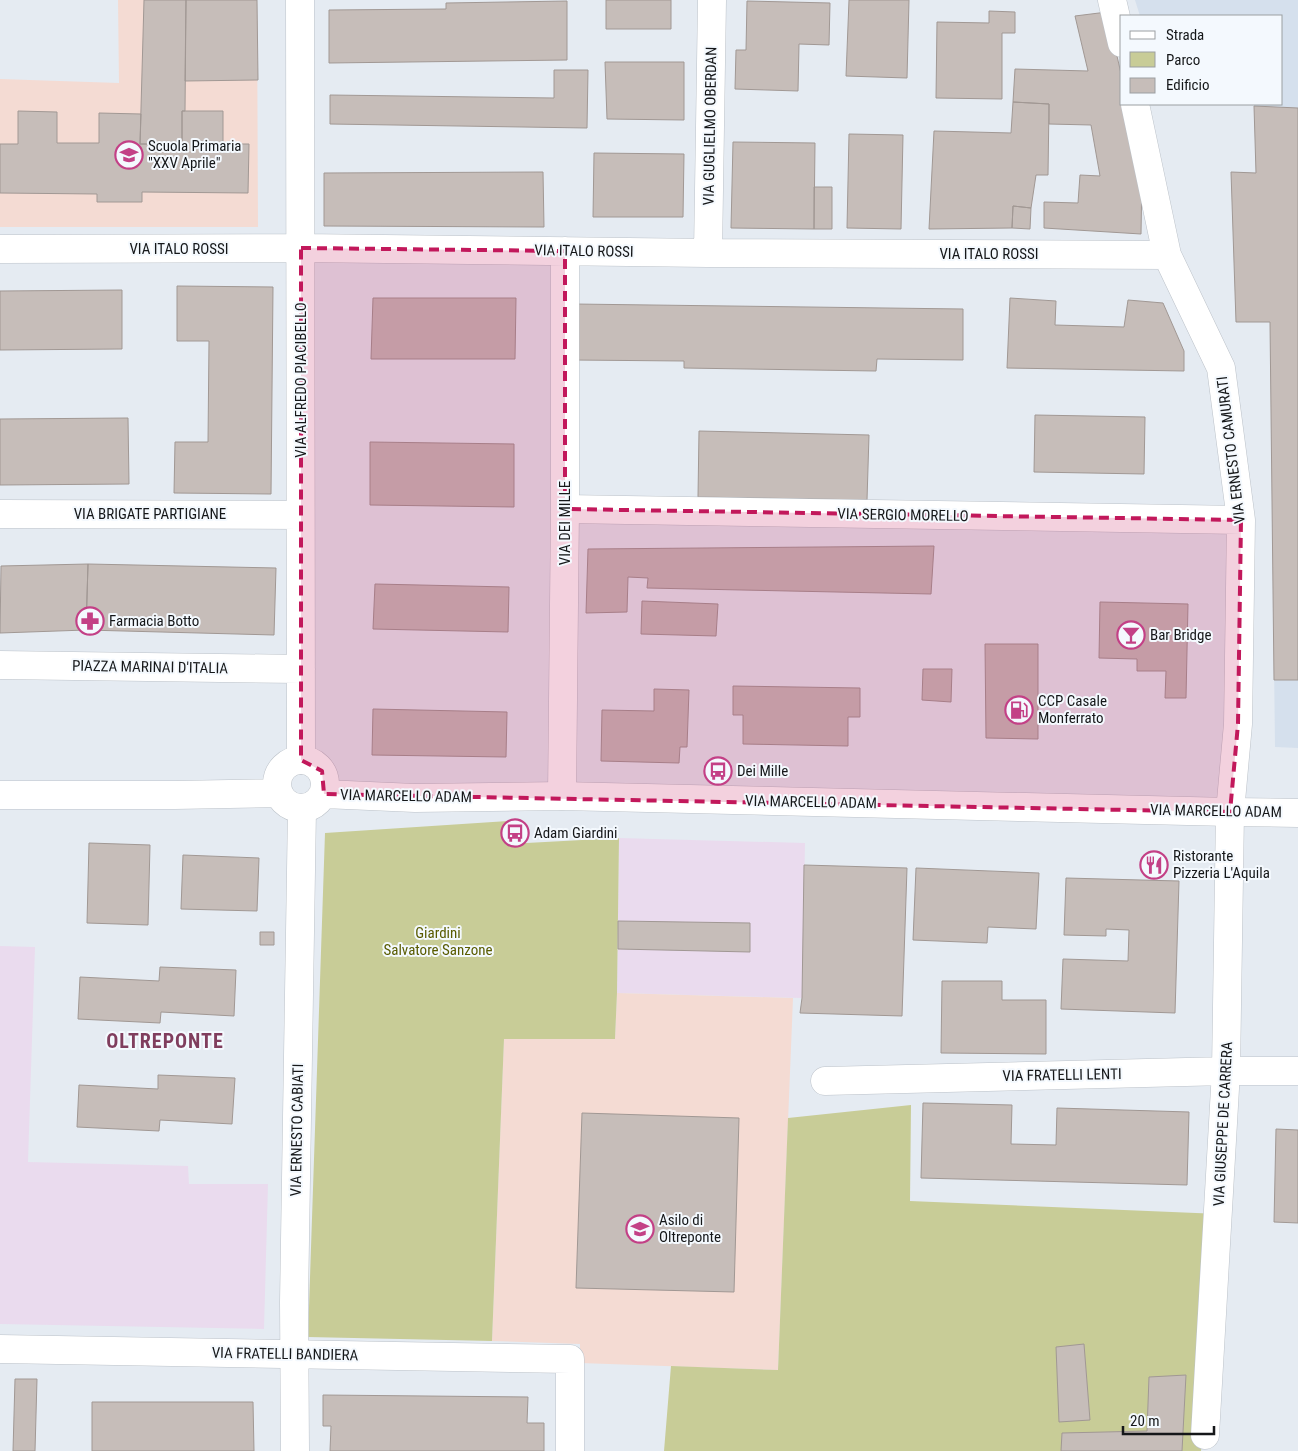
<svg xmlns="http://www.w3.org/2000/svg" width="1298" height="1451" font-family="'Roboto Condensed',sans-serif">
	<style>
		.commercial { fill: #eadbee }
		.built { fill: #d5e0ed }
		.education { fill: #f4dbd3 }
		.green { fill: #c8cc97 }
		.building { fill: #c6bdb9; stroke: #a19894 }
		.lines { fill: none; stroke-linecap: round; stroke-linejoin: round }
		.minor-casing { stroke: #bcc2c9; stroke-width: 29 }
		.primary-casing { stroke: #bcc2c9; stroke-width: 29 }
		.minor { stroke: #fff; stroke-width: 28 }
		.primary { stroke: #fff; stroke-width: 28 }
		.marked { fill: #c2185b; fill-opacity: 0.2; stroke: #c2185b; stroke-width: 4; stroke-dasharray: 10 6; stroke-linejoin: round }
		.labels { text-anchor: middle; stroke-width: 4; stroke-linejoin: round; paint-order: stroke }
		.street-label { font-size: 15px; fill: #151719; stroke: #f4f9fe }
		.poi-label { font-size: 15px; fill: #151719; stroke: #f4f9fe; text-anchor: start }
		.park-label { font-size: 15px; fill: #595b00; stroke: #f4f9fe }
		.district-label { font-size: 20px; font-weight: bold; letter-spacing: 1px; fill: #803e5e; stroke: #f4f9fe }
	</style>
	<rect width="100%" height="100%" fill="#e5ebf2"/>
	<!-- commercial -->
	<path class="commercial" d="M619,838L805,843L802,998L617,993Z
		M0,946L35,947L28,1162L188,1166L189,1184H268L264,1329L0,1324Z"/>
	<!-- built -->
	<path class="built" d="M1135,0H1298V748L1275,747L1270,322H1236L1231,172L1256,173L1254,104H1282V16H1140Z"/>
	<!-- education -->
	<path class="education" d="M118,0H257L258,227H0V79L119,83Z
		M617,993L793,998L778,1370L580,1363V1344L492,1341L504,1038L615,1039Z"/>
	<!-- green -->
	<path class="green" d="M508,821L507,844L619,838L617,993L615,1039H504L492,1341L308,1337L325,833Z
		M911,1105L910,1201L1220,1214L1201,1451H664L671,1366L778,1370L788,1118Z"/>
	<!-- building -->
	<path class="building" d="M144,0H186L185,111H182V144H140Z
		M186,0H257L258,80L185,81Z
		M606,0H671V29H606Z
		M849,0H909L907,78L846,76Z
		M567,1V60L329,63V10L446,9V3Z
		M747,1L830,3L829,45L799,44L798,91L735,89L736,50H746Z
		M989,11L1015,12V33H1002V99L936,98L937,22L989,23Z
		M1107,12L1122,78V104L1142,173L1141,234L1044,228V202L1078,203L1080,175L1100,176L1091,125L1049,124V104L1013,102L1015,69L1088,71L1075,16Z
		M605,62H684V120L607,119Z
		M554,70H588L587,128L330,124V95L554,98Z
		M1013,102L1049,104L1048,175H1036L1031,208L1013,206L1012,228L929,229L934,131L1011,133Z
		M1254,106L1298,108V680H1274L1270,322H1236L1231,172L1256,173Z
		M18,111L57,112V143H99V113L141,114L140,144H182V111H223V144H249L248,193L142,192V202H97V194L0,193V144H18Z
		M849,134L903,135L901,229L847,228Z
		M733,142L815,143L814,229L731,228Z
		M594,153L684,154L683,217H593Z
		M543,172L544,227L324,226V173Z
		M814,187H832V229H814Z
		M1013,206L1031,208L1030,229L1012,228Z
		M177,286L273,287L271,494L174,493L175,442H208L209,341H177Z
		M122,290V349L0,350V291Z
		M373,298H516L515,359H371Z
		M1010,298L1056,301L1055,325L1124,327L1128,300L1163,303L1184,351V371L1007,368Z
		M574,304L963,309V360L877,359L876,371L684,368V361L573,360Z
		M1035,415L1145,417L1144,474L1034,472Z
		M128,418L129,484L0,485V419Z
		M699,431L869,435L867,500L698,497Z
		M370,442L514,444V507L370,505Z
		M934,546L931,594L647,588L648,578L628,577L627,612L586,613L588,549Z
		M88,564L276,568L274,635L86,630Z
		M88,564L86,630L0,633L1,566Z
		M375,584L509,587L508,632L373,629Z
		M642,601L718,604L716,636L641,634Z
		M1100,602L1188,604L1186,698H1165L1166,671H1137V659L1099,658Z
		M985,644H1038V739L986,738Z
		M923,669H952L951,702L922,700Z
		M733,686L860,688V717H848V746L743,744V715H733Z
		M654,689L689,690L687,747H680L679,763L601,761L602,710L654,711Z
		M373,709L507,712L506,757L372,755Z
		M89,843L150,845L148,925L87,923Z
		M183,855L259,858L257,911L181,909Z
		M804,865L907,868L902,1016L800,1013L802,998Z
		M916,868L1039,873L1036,929L988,927L987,943L913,940Z
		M1066,878L1179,881L1175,1013L1061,1009L1063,959L1128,961L1129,930L1106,929V936L1064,935Z
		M618,921L750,923V952L618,949Z
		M260,932H274V945H260Z
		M160,967L236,970L234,1016L161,1012L160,1023L78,1019L80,977L159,981Z
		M942,981H1002V1000H1046V1054L941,1053Z
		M158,1075L235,1078L232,1124L160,1120L159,1131L77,1127L79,1085L158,1089Z
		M923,1103L1012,1105L1011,1144L1056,1145L1057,1108L1189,1112L1187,1185L921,1178Z
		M582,1113L739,1118L734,1292L576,1288Z
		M1276,1129L1298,1130V1223L1274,1222Z
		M1084,1344L1090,1420L1059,1422L1056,1347Z
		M1186,1375L1182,1451H1061L1062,1433L1147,1431L1149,1377Z
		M15,1379H37L35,1451H13Z
		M323,1395L528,1397L527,1423H544V1451H330L331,1426H323Z
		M92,1402H253L254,1451H92Z"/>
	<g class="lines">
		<!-- minor casing -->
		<g class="minor-casing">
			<path id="minor" d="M300,0L301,760
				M1112,0L1122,43
				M1135,104L1167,255L1221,368L1241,520L1238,724L1230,812L1226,1071L1205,1435
				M0,249L301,248L708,253L1167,255
				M708,253L712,0
				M565,509L1241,520
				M0,514L300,515
				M0,665L301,669
				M562,796L565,509V251
				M825,1081L1226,1071H1298
				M0,1349L570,1359V1451
				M295,1451L294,1302L302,809"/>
		</g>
		<!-- primary casing -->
		<g class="primary-casing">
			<path id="primary" d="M277 784a24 24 0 1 1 48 0a24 24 0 1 1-48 0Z
				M324,794L415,798L562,796L1230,812L1298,813
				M0,795H175L279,793"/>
		</g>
		<!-- minor -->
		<use href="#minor" class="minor"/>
		<!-- primary -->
		<use href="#primary" class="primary"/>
	</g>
	<!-- marked area -->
	<path class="marked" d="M301,248L565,251V509L1241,520L1238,724L1230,812L324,794L322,771L301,760Z"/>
	<!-- icons -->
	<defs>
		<g id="school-ring" transform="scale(1.4375)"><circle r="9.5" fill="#f4f9fe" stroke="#c34086" stroke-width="1.5"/><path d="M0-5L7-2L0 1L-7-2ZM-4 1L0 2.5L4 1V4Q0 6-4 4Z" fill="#c34086"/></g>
		<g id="pharmacy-ring" transform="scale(1.4375)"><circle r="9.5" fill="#f4f9fe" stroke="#c34086" stroke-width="1.5"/><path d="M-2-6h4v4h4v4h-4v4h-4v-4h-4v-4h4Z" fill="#c34086"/></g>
		<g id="bar-ring" transform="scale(1.4375)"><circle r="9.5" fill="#f4f9fe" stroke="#c34086" stroke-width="1.5"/><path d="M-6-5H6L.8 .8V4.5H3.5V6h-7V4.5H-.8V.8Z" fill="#c34086"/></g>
		<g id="fuel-ring" transform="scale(1.4375)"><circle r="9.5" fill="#f4f9fe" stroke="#c34086" stroke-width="1.5"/><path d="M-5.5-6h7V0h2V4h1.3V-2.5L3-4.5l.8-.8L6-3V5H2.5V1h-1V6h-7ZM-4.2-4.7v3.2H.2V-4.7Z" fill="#c34086"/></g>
		<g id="bus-ring" transform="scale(1.4375)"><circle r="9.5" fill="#f4f9fe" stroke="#c34086" stroke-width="1.5"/><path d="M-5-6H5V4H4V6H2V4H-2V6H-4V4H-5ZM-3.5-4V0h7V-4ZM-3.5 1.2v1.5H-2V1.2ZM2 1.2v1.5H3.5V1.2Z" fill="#c34086"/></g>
		<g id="restaurant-ring" transform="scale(1.4375)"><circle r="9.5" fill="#f4f9fe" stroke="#c34086" stroke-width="1.5"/><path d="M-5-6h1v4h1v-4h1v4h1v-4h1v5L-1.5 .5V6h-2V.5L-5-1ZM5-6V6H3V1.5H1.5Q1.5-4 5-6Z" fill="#c34086"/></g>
	</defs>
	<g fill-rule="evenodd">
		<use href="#school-ring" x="129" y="155"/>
		<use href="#pharmacy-ring" x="90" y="621"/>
		<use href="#bar-ring" x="1131" y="635"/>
		<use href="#fuel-ring" x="1019" y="710"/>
		<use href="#bus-ring" x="718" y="771"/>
		<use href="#bus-ring" x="515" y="833"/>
		<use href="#restaurant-ring" x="1154" y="865"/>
		<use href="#school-ring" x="640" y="1229"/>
	</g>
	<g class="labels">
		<!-- street labels -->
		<g class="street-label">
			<text transform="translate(710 126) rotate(-89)" y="5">VIA GUGLIELMO OBERDAN</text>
			<text x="179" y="254">VIA ITALO ROSSI</text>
			<text transform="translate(584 251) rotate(1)" y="5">VIA ITALO ROSSI</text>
			<text x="989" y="259">VIA ITALO ROSSI</text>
			<text transform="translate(301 380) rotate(-90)" y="5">VIA ALFREDO PIACIBELLO</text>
			<text transform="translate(1231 450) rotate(-97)" y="5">VIA ERNESTO CAMURATI</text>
			<text x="150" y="519">VIA BRIGATE PARTIGIANE</text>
			<text transform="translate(903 515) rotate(1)" y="5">VIA SERGIO MORELLO</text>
			<text transform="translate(565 523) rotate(-90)" y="5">VIA DEI MILLE</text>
			<text transform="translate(150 667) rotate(1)" y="5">PIAZZA MARINAI D'ITALIA</text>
			<text transform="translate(406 796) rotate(1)" y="5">VIA MARCELLO ADAM</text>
			<text transform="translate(811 802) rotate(1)" y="5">VIA MARCELLO ADAM</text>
			<text transform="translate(1216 811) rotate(1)" y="5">VIA MARCELLO ADAM</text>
			<text transform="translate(1062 1075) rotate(-1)" y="5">VIA FRATELLI LENTI</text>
			<text transform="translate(1223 1124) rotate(-87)" y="5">VIA GIUSEPPE DE CARRERA</text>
			<text transform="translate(297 1130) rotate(-89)" y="5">VIA ERNESTO CABIATI</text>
			<text transform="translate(285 1354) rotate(1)" y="5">VIA FRATELLI BANDIERA</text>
		</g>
		<!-- poi labels -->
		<g class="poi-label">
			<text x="148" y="151">Scuola Primaria<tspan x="148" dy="17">"XXV Aprile"</tspan></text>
			<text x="109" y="626">Farmacia Botto</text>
			<text x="1150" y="640">Bar Bridge</text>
			<text x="1038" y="706">CCP Casale<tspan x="1038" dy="17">Monferrato</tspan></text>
			<text x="737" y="776">Dei Mille</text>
			<text x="534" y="838">Adam Giardini</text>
			<text x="1173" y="861">Ristorante<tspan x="1173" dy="17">Pizzeria L'Aquila</tspan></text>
			<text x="659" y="1225">Asilo di<tspan x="659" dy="17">Oltreponte</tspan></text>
		</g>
		<!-- park labels -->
		<g class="park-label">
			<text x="438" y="938">Giardini<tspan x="438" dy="17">Salvatore Sanzone</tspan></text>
		</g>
		<!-- district labels -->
		<g class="district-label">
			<text x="165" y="1048">OLTREPONTE</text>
		</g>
	</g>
	<!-- legend -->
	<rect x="1120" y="15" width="162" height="90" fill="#f4f9fe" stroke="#9b9fa2"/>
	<rect x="1130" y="31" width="25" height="8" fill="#ffffff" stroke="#9b9fa2"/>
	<text x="1166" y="40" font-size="15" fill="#151719">Strada</text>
	<rect x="1130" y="52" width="25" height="15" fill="#c8cc97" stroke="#9b9fa2"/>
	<text x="1166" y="65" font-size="15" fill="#151719">Parco</text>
	<rect x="1130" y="78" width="25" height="15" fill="#c6bdb9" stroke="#9b9fa2"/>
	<text x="1166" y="90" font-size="15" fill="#151719">Edificio</text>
	<!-- scale -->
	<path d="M1123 1426v8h91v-8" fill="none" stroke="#151719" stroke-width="2.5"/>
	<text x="1130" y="1426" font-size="15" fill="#151719" stroke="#f4f9fe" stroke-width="4" paint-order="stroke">20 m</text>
</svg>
